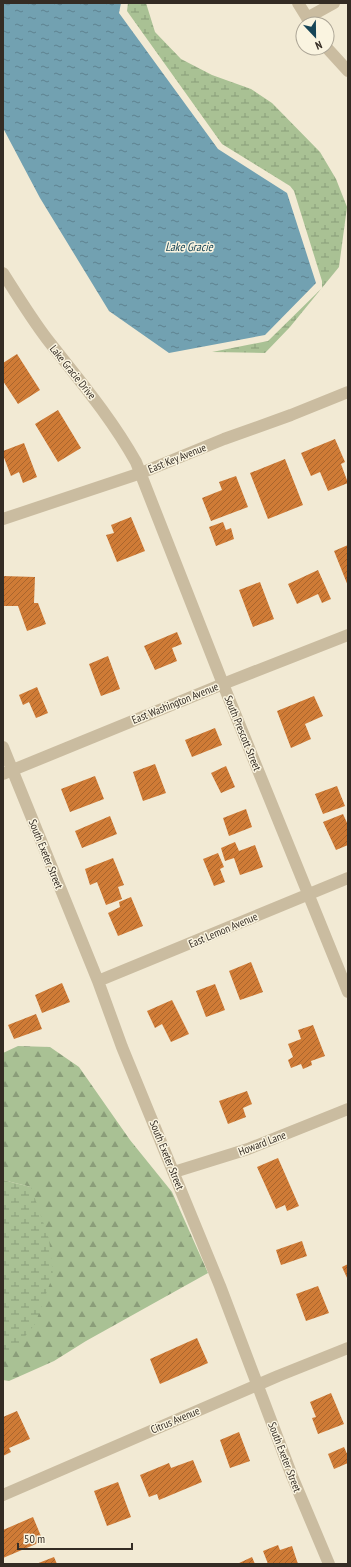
<svg xmlns="http://www.w3.org/2000/svg" width="351" height="1567" font-family="'PT Sans Narrow',sans-serif">
	<style>
		.forest { fill: url(#forest-firs) }
		.wetland { fill: url(#wetland-marsh) }
		.water { fill: url(#water-ripples) }
		.building { fill: url(#building-hatch) }
		.lines { fill: none; stroke-linecap: round; stroke-linejoin: round }
		.street { stroke: #cabca0; stroke-width: 12 }
		.labels { text-anchor: middle; stroke-width: 3; stroke-linejoin: round; paint-order: stroke }
		.street-label { font-size: 11px; fill: #342c24; stroke: #faf4e0 }
		.water-label { font-size: 12px; font-style: italic; fill: #174557; stroke: #faf4e0 }
	</style>
	<defs>
		<pattern id="forest-firs" width="22" height="20" patternUnits="userSpaceOnUse"><rect width="22" height="20" fill="#a9c194"/><path d="M5 1l3.5 6h-7zM16 11l3.5 6h-7z" fill="#8a9d79"/></pattern>
		<pattern id="wetland-marsh" width="20" height="14" patternUnits="userSpaceOnUse"><rect width="20" height="14" fill="#a9c194"/><path d="M1 5h8M5 5V1M11 12h8M15 12V8" fill="none" stroke="#8a9d79"/></pattern>
		<pattern id="water-ripples" width="26" height="14" patternUnits="userSpaceOnUse"><rect width="26" height="14" fill="#72a1b1"/><path d="M2 4q2-2 4 0t4 0M15 11q2-2 4 0t4 0" fill="none" stroke="#5e8390"/></pattern>
		<pattern id="building-hatch" width="6" height="6" patternUnits="userSpaceOnUse"><rect width="6" height="6" fill="#cf7b36"/><path d="M-1 1l2-2M0 6l6-6M5 7l2-2" fill="none" stroke="#a9652d"/></pattern>
	</defs>
	<rect width="100%" height="100%" fill="#f2ead4"/>
	<!-- forest -->
	<path class="forest" d="M18,1046L50,1047L79,1067L130,1140L172,1192L208,1273L86,1341L54,1361L9,1381L3,1380V1355H10L31,1187L3,1180V1053Z"/>
	<!-- wetland -->
	<path class="wetland" d="M128,3H146L155,32L181,59L212,75L251,89L272,103L320,152L336,179L347,207L339,267L290,327L265,353L212,352L268,341L322,288V281L294,191L290,186L222,144L127,11Z
		M3,1180L31,1187L49,1239L53,1275L35,1324L10,1355H3Z"/>
	<!-- water -->
	<path class="water" d="M3,3H121L119,13L218,149L287,193L316,283L265,335L169,353L109,311L40,198L3,128Z"/>
	<!-- building -->
	<path class="building" d="M17,354L40,390L18,404L3,381V363Z
		M58,410L81,448L58,462L35,424Z
		M335,439L345,462L341,464L348,483L328,491L320,472L311,476L301,453Z
		M24,443L37,477L23,483L19,472L11,476L3,455V451Z
		M285,459L303,505L268,519L250,473Z
		M236,476L248,507L211,521L202,498L222,490L219,482Z
		M131,517L145,551L117,562L106,535L114,533L111,525Z
		M223,522L226,530L231,528L234,539L216,546L209,527Z
		M348,545V586L334,551Z
		M318,570L331,599L322,603L318,594L297,604L288,584Z
		M3,576L35,577L34,603H38L46,624L27,631L18,606H3Z
		M260,582L274,619L253,627L239,590Z
		M177,632L182,644L172,648L177,661L155,670L144,646Z
		M108,656L120,689L101,696L89,664Z
		M37,687L48,713L36,718L29,702L23,705L19,695Z
		M314,696L323,716L305,724L311,739L291,748L277,711Z
		M215,728L222,745L192,757L185,740Z
		M155,764L166,793L143,801L133,772Z
		M226,766L235,787L221,793L211,773Z
		M95,776L104,799L70,812L61,789Z
		M337,786L345,806L323,814L315,794Z
		M246,809L252,827L229,836L223,818Z
		M343,814L348,825V845L336,850L323,822Z
		M110,816L117,834L82,848L75,831Z
		M235,842L239,851L255,845L263,867L240,875L234,858L225,861L221,848Z
		M218,853L224,867L220,869L225,882L214,886L203,859Z
		M113,858L124,885L118,887L122,899L106,905L97,882L90,885L85,869Z
		M131,897L143,926L118,936L108,913L120,907L119,902Z
		M251,962L263,992L240,1000L229,971Z
		M62,983L70,1002L42,1013L35,995Z
		M215,984L225,1010L206,1017L196,991Z
		M172,1000L189,1034L171,1042L162,1024L155,1028L147,1011Z
		M36,1014L42,1029L14,1039L8,1025Z
		M313,1025L325,1056L311,1061L312,1065L303,1069L301,1064L291,1068L288,1060L293,1057L288,1044L301,1039L298,1030Z
		M247,1091L252,1104L243,1108L246,1117L228,1124L219,1101Z
		M278,1158L299,1206L287,1211L285,1205L276,1209L257,1167Z
		M302,1241L307,1256L281,1265L276,1250Z
		M348,1264V1280L342,1267Z
		M318,1286L329,1313L306,1321L296,1294Z
		M197,1338L208,1363L160,1384L150,1359Z
		M331,1393L344,1424L318,1434L312,1418L316,1417L310,1402Z
		M17,1411L30,1439L9,1448L11,1452L3,1456V1417Z
		M239,1432L250,1461L230,1468L220,1440Z
		M344,1447L348,1456V1463L334,1469L328,1454Z
		M193,1460L202,1482L159,1500L157,1494L149,1497L140,1475L169,1463L171,1468Z
		M118,1482L131,1517L107,1526L94,1491Z
		M33,1517L43,1541L3,1558V1530Z
		M278,1545L280,1550L292,1546L298,1564H268L263,1551Z
		M54,1557L57,1564H36Z
		M252,1557L255,1564H237Z"/>
	<g class="lines">
		<!-- street -->
		<path class="street" d="M298,3L311,24
			M307,18L334,3
			M327,48L348,71
			M3,273C17,295 31,318 47,339C79,380 110,416 136,462L223,684L348,992
			M3,519L141,473L224,439L291,415L348,392
			M3,747L98,981L122,1047L220,1286L292,1476L329,1564
			M3,774L223,684L348,635
			M98,981L348,878
			M174,1172L248,1149L348,1109
			M3,1495L278,1376L348,1348"/>
	</g>
	<g class="labels">
		<!-- street labels -->
		<g class="street-label">
			<text transform="translate(73 372) rotate(51)" y="4">Lake Gracie Drive</text>
			<text transform="translate(177 458) rotate(-22)" y="4">East Key Avenue</text>
			<text transform="translate(175 703) rotate(-22)" y="4">East Washington Avenue</text>
			<text transform="translate(243 733) rotate(68)" y="4">South Prescott Street</text>
			<text transform="translate(46 854) rotate(68)" y="4">South Exeter Street</text>
			<text transform="translate(223 930) rotate(-23)" y="4">East Lemon Avenue</text>
			<text transform="translate(262 1143) rotate(-21)" y="4">Howard Lane</text>
			<text transform="translate(167 1155) rotate(68)" y="4">South Exeter Street</text>
			<text transform="translate(175 1420) rotate(-23)" y="4">Citrus Avenue</text>
			<text transform="translate(285 1457) rotate(69)" y="4">South Exeter Street</text>
		</g>
		<!-- water labels -->
		<g class="water-label">
			<text x="189" y="251">Lake Gracie</text>
		</g>
	</g>
	<!-- border -->
	<rect width="351" height="1567" fill="none" stroke="#342c24" stroke-width="8"/>
	<!-- north arrow -->
	<g transform="translate(315 36) rotate(158)"><circle r="19" fill="#faf4e0" stroke="#aba495"/>
	<path d="M0-3L7 15L0 10L-7 15Z" fill="#174557"/>
	<text y="-6" font-size="11" font-weight="bold" text-anchor="middle" fill="#342c24">N</text>
	</g>
	<!-- scale -->
	<path d="M18 1543v6h114v-6" fill="none" stroke="#342c24" stroke-width="2"/>
	<text x="24" y="1543" font-size="12" fill="#342c24" stroke="#faf4e0" stroke-width="3" paint-order="stroke">50 m</text>
</svg>
